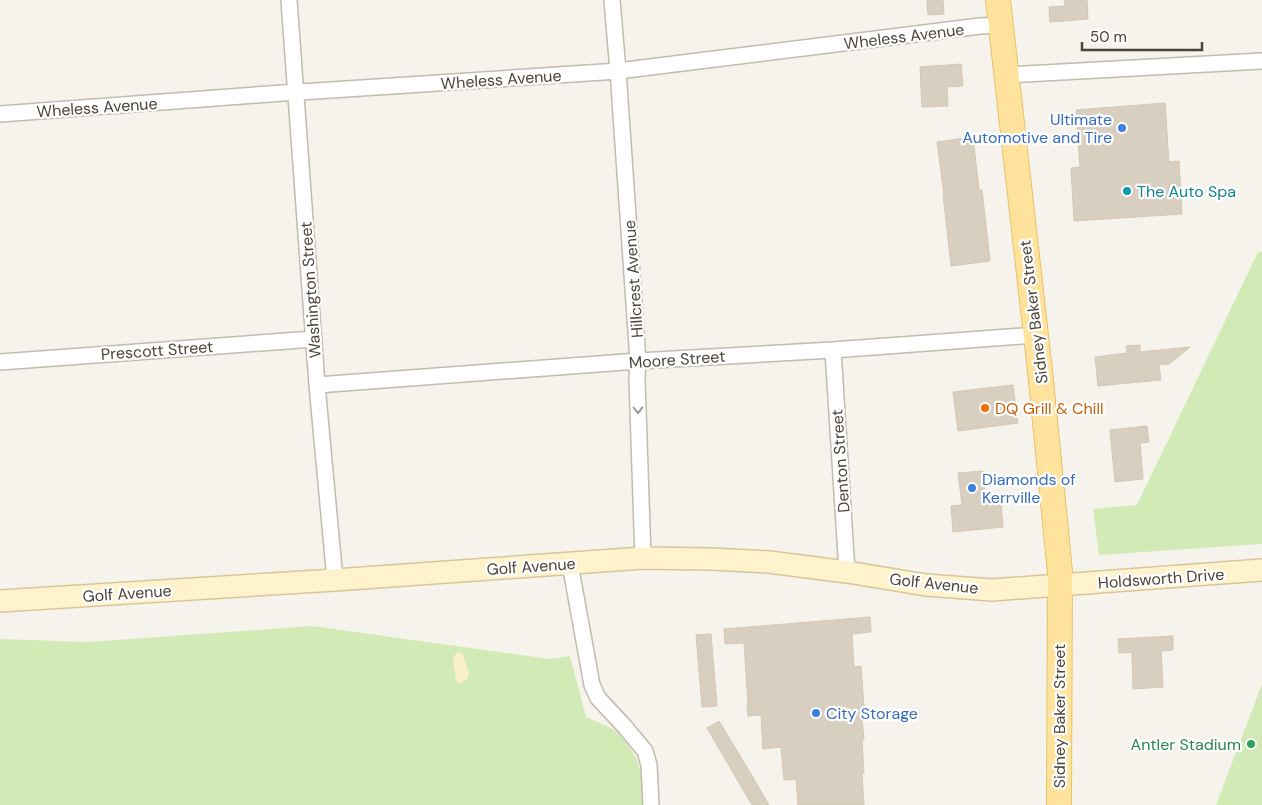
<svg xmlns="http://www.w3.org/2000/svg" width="1262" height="805" font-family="'DM Sans',sans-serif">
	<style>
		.green { fill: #d2eab5 }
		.sand { fill: #f9efc9 }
		.building { fill: #d8cfc1; stroke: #d3c7b4 }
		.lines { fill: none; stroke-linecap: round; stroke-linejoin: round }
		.street-casing { stroke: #c2bbae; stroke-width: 18 }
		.secondary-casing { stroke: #d6c79b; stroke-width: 24 }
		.primary-casing { stroke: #e6c16a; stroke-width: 26 }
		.street { stroke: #fff; stroke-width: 15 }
		.secondary { stroke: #fff3cd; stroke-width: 21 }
		.primary { stroke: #ffe39c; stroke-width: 24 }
		.oneway { stroke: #9c9892 }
		.shop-dot { fill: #3f7fe0; stroke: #fff; stroke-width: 2 }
		.culture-dot { fill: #0f9aa8; stroke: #fff; stroke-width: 2 }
		.food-dot { fill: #e8710a; stroke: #fff; stroke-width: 2 }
		.leisure-dot { fill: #2e9e5b; stroke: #fff; stroke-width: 2 }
		.labels { text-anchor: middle; stroke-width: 4.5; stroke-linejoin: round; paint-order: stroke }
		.street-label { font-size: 16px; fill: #4b4439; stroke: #fff }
		.shop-label { font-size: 16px; fill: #366cbe; stroke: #fff; text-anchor: start }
		.culture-label { font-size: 16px; fill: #0d838f; stroke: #fff; text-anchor: start }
		.food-label { font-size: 16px; fill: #c56008; stroke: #fff; text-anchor: start }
		.leisure-label { font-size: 16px; fill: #27864d; stroke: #fff; text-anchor: end }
	</style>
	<rect width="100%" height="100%" fill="#f6f3ec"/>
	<!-- green -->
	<path class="green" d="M1258,252H1262V544L1099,555L1093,509L1137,505Z
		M312,626L550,659L570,656L586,717L613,729L620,735L632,751L637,760L642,778L643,805H0V639L88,642Z
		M1262,684V805H1216Z"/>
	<!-- sand -->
	<path class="sand" d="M459,652L463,654L464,658L469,673L468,678L460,684L456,681C455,678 456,676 455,673C454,663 451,662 456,653Z"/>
	<!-- building -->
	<path class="building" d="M927,0H943L944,14L928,15Z
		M1064,0H1087L1088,19L1050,22L1049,7L1065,6Z
		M961,64L963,86L947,87L948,106L922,107L920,67Z
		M1165,103L1169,162L1179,161L1182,214L1074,221L1071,168L1080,167L1076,110Z
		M973,137L979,190H982L990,261L951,266L943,194H944L937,142Z
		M1140,345V352L1190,347L1169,364L1159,365L1161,380L1098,386L1095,357L1127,353L1126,346Z
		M1013,385L1018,423L958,431L953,392Z
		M1147,426L1149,442L1140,443L1143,479L1115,482L1110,430Z
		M983,471L986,505L1001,503L1003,527L953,532L951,506L962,505L958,473Z
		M870,617L871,632L852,634L854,667L861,666L864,707H861L864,740H862L864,773H862L864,805H798L796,779L784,780L781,747L763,749L761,715L748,716L747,704L748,703L744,643L725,644L724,629Z
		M711,634L717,706L702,707L696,635Z
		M1173,636V650L1161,651L1163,687L1133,689L1132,652L1119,653L1118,639Z
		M719,721L751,774L769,805H752L707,728Z"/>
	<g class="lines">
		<!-- street casing -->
		<g class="street-casing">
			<path id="street" d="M289,0L317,385L335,580
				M612,0L618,71L638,361L637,380L643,558
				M1006,75L1262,61
				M0,114L296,92L316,91L618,71L980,26L1001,25
				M833,350L847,572
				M0,362L314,339
				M317,385L638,361L833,350L1036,335
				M570,564L592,685L598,698L625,727L645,751L649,765L651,805"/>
		</g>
		<!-- secondary casing -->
		<g class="secondary-casing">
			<path id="secondary" d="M0,601L335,580L643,558L711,559L769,562L847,572L926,585L992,590L1262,570"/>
		</g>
		<!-- primary casing -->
		<g class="primary-casing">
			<path id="primary" d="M998,0L1040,371L1060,572L1059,805"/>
		</g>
		<!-- street -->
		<use href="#street" class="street"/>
		<!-- secondary -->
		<use href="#secondary" class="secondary"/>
		<!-- primary -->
		<use href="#primary" class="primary"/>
	</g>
	<!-- one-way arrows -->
	<defs><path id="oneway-chevron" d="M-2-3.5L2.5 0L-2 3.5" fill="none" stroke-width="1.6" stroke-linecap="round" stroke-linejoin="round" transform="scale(1.25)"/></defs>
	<use class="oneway" href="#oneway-chevron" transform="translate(638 410) rotate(88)"/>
	<!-- markers -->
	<g class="shop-dot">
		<circle cx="1122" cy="128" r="5"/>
		<circle cx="972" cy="488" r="5"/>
		<circle cx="816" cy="713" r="5"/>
	</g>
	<circle class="culture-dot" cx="1127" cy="191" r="5"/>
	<circle class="food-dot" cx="985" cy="408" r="5"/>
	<circle class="leisure-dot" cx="1251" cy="744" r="5"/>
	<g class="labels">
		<!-- street labels -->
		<g class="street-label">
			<text transform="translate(904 36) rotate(-7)" y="6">Wheless Avenue</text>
			<text transform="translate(501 79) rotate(-4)" y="6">Wheless Avenue</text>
			<text transform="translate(97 107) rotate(-4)" y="6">Wheless Avenue</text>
			<text transform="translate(633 279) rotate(-94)" y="6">Hillcrest Avenue</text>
			<text transform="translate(310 290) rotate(-94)" y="6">Washington Street</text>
			<text transform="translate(1033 312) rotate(-97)" y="6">Sidney Baker Street</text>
			<text transform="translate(157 350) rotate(-4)" y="6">Prescott Street</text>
			<text transform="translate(677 359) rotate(-4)" y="6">Moore Street</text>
			<text transform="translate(840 461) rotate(-94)" y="6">Denton Street</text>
			<text transform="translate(531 566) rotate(-4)" y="6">Golf Avenue</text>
			<text transform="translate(1161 578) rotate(-4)" y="6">Holdsworth Drive</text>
			<text transform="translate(934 583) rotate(6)" y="6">Golf Avenue</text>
			<text transform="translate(127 593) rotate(-4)" y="6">Golf Avenue</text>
			<text transform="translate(1059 716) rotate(-90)" y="6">Sidney Baker Street</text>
		</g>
		<!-- shop labels -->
		<g class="shop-label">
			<text x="1112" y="125" text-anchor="end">Ultimate<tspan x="1112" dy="18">Automotive and Tire</tspan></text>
			<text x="982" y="485">Diamonds of<tspan x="982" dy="18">Kerrville</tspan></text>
			<text x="826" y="719">City Storage</text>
		</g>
		<!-- culture labels -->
		<g class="culture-label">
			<text x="1137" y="197">The Auto Spa</text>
		</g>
		<!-- food labels -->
		<g class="food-label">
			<text x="995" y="414">DQ Grill &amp; Chill</text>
		</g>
		<!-- leisure labels -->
		<g class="leisure-label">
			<text x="1241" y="750">Antler Stadium</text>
		</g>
	</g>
	<!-- scale -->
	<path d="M1082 42v8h120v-8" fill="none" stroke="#4b4439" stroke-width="2.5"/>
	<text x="1090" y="42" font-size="15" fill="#4b4439" stroke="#ffffff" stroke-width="4" paint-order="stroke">50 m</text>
</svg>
